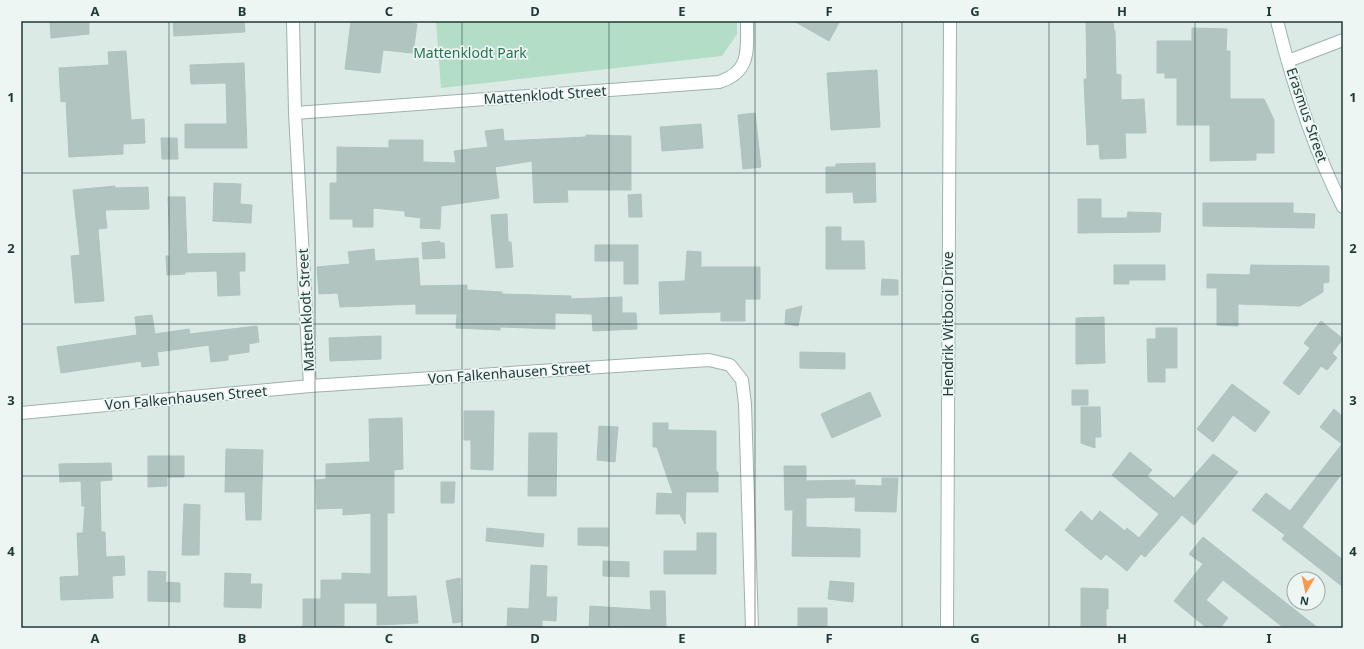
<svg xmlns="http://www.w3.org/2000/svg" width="1364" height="649" font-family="'Noto Sans',sans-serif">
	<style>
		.green { fill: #b3ddc6 }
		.building { fill: #b2c4c0; stroke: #afc3bf }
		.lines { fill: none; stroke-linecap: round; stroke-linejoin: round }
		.street-casing { stroke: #9fb1ae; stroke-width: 14 }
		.secondary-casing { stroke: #9bb6b1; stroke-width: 14 }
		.street { stroke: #fff; stroke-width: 12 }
		.secondary { stroke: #fff; stroke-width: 12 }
		.grid { fill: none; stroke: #1e3937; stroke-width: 1; stroke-opacity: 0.55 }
		.labels { text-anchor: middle; stroke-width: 3.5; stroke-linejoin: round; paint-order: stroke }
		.park-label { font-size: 14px; fill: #267252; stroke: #edf6f3 }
		.street-label { font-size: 14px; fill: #1e3937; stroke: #edf6f3 }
		.neatline { fill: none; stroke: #1e3937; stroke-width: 1.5 }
		.grid-label { font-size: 13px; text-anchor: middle; font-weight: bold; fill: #1e3937 }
	</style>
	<rect width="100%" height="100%" fill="#dceae6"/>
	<!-- green -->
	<path class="green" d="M436,21H737V34L722,56L441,88Z"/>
	<!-- building -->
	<path class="building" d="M50,21H89V34L51,38Z
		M173,21H244L245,32L174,36Z
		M351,21H395L417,24L413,53L383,50L380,73L345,69Z
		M794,21H840L829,41Z
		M1086,21H1113L1114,31H1115L1116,74L1121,75V100L1144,99L1146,133H1125L1126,158L1100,159L1099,144L1087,145L1084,79H1087Z
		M1192,28L1227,29L1226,51H1230V99H1264L1274,120V153H1256V160L1210,161V125H1177V78H1165V73H1157V41H1192Z
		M126,51L131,120L144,119L145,143L123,144V154L69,157L66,101L61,102L59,68L109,65L108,52Z
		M244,63L247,148H185V124H227L226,83L191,84L190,65Z
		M877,70L880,127L831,130L827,73Z
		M755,113L761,167L743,169L738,115Z
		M701,124L703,148L662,151L660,127Z
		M503,129L504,141L586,137V135L631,136V190H567L568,202L534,203L532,161L495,167L499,198L441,206L440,229L420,228L421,218L405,216V211L373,208V227H353V219H330V183H337V147L389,148V140H423V162L456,163L454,151L488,147L485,131Z
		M161,138H177L178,159H162Z
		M875,163L876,202L854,203L853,192L826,193V167H836V164Z
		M214,183L241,184L240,204L252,205L251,223L213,221Z
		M115,186V188L148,187L149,209L105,210L107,228L98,229L104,301L75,303L71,256L80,255L73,190Z
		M641,194L642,217H629L628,195Z
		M168,197H185L187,254L245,253V271H239L240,295L218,296L217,271L185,272V274L167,275L166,256H170Z
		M1078,199H1101V218H1127L1128,212L1161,213L1160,232L1078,233Z
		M1203,203H1293V213L1315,214L1314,228L1203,226Z
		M507,214L508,242H511L513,267L496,268L491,215Z
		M826,227H841V241H864L865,269H826Z
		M440,241V243H444L445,258L423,259L422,243Z
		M595,245H638V284H624V261H595Z
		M374,249L375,261L418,258L420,286L467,285V290L502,292V294L571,296V299L622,297V313H636L637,329L593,331L592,314L555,313V329L500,327V330L456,328L457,314H416V304L340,307L338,293L319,294L317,267L350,264L348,252Z
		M687,251L701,252V267H760V299H745V321H721V312L660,314L659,282L685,281Z
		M1114,265H1165V280H1129V284H1114Z
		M1251,265L1329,266V282L1323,283V292L1300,306L1238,304V326L1217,325V288H1207V274L1250,275Z
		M882,279L898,280V295H881Z
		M802,306L798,326L785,324L786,310Z
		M152,315L155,334L189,329L190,334L257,326L259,342L249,344V352L228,355V360L211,362L209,345L157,352L159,365L142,367L141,361L61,373L57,347L137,335L135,317Z
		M1104,317L1105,363L1076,364V318Z
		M1321,321L1343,339L1332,353L1337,358L1327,370L1321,366L1299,395L1283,383L1310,348L1304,343Z
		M1156,328H1177V368H1165V382H1148L1147,339H1156Z
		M381,336V359L330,361L329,338Z
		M800,352L845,353V369L800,368Z
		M1232,384L1270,412L1255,432L1233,415L1213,442L1197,429Z
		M1072,390H1088V405H1072Z
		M870,392L881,416L832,438L821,414Z
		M1081,407H1100L1101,437H1095V448L1081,443Z
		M1334,409L1343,417V472L1302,527L1343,560V587L1282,539L1285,535L1252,510L1266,493L1290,511L1342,444L1320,427Z
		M464,411H494L493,470L471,469V440H464Z
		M402,418L403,469L394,470V513H387V597L416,596L418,623L377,625V603H344V626L303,628V599H321V580H342V573L371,574V513L343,515V508L317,509L316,480L326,479V464L370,462L369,419Z
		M653,423H668V430L716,431V472H718V492H686L685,524L680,514H656L657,493L673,494L657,447H653Z
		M599,426L618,427L615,462L597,460Z
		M529,433H557L556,496H528Z
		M226,449L263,450L261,520H246L245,492H225Z
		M1130,452L1152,470L1147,476L1174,498L1213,454L1238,472L1194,525L1182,515L1145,557L1141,554L1127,571L1106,554L1101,560L1065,530L1081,511L1092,521L1100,511L1125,531L1127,528L1139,538L1159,514L1112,475Z
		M148,456H184V477H167V486L148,487Z
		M111,463L112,480L100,481L101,532H105L106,557L124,556L125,575L112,576L113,598L61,600L60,577L79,576L77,533H83L85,506H82L81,481L60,482L59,464Z
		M784,466H806V481L855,480V497L806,498V527L860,529V557L792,556L793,510H785Z
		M882,478H898L896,512L855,511L856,485L882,486Z
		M441,482H455L454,503H441Z
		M184,504L200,505L199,555H182Z
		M487,528L544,534L543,547L486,541Z
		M578,528H608V546L578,545Z
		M697,533H716V574H664V551H697Z
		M1203,537L1257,580L1318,628H1284L1223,580L1206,600L1228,618L1220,628H1207L1174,601L1203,564L1189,554Z
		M603,561L629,562V577L603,576Z
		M531,565L547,566L546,597H557L556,621L542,620V627L507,626L508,608L529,609Z
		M148,571L166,572L165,582L180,583V602L148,601Z
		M225,573L251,574L250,584H262L261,608L224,607Z
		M460,578L461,622L453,623L446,581Z
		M830,581L854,583L853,602L828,599Z
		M1081,588L1108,589V609H1106V628H1081Z
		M650,591H665L666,627L589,628L590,606L651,610Z
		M798,608H827V628L798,626Z"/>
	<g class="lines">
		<!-- street casing -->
		<g class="street-casing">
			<path id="street" d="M293,21L295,113L310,386
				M1288,61L1343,40
				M295,113L719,82C751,72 747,50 747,21
				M21,413L310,386L709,360L730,365L742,380L745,404L752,628"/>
		</g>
		<!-- secondary casing -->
		<g class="secondary-casing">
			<path id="secondary" d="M1277,21C1293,85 1313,148 1343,207
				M947,628L950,21"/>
		</g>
		<!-- street -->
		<use href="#street" class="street"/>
		<!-- secondary -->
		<use href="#secondary" class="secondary"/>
	</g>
	<!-- grid -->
	<path class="grid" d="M169,21V628M315,21V628M462,21V628M609,21V628M755,21V628M902,21V628M1049,21V628M1195,21V628M21,173H1343M21,324H1343M21,476H1343"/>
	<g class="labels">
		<!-- park labels -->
		<g class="park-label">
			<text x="470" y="58">Mattenklodt Park</text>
		</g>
		<!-- street labels -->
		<g class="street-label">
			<text transform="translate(545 95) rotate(-4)" y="5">Mattenklodt Street</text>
			<text transform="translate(1307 115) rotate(71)" y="5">Erasmus Street</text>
			<text transform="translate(306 310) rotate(-93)" y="5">Mattenklodt Street</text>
			<text transform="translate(948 324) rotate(-90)" y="5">Hendrik Witbooi Drive</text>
			<text transform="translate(509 373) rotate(-4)" y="5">Von Falkenhausen Street</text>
			<text transform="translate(186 398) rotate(-5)" y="5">Von Falkenhausen Street</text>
		</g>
	</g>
	<!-- border -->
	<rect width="1364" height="649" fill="none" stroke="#edf6f3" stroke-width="44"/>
	<!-- north arrow -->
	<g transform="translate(1306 591) rotate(189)"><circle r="19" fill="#edf6f3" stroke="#9aaaa8"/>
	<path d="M0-3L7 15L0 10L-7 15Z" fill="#fa974a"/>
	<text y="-6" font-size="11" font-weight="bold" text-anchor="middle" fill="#1e3937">N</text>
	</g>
	<rect x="22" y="22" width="1320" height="605" class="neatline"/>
	<g class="grid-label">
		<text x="95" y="16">A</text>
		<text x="242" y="16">B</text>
		<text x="389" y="16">C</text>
		<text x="535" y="16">D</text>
		<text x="682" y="16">E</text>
		<text x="829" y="16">F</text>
		<text x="975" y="16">G</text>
		<text x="1122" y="16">H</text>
		<text x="1269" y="16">I</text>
		<text x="11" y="102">1</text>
		<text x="1353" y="102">1</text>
		<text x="11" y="253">2</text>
		<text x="1353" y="253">2</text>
		<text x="11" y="405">3</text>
		<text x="1353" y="405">3</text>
		<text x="11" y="556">4</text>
		<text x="1353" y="556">4</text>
		<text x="95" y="643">A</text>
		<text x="242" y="643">B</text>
		<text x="389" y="643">C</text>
		<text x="535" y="643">D</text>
		<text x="682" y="643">E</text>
		<text x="829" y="643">F</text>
		<text x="975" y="643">G</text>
		<text x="1122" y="643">H</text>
		<text x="1269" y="643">I</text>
	</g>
</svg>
